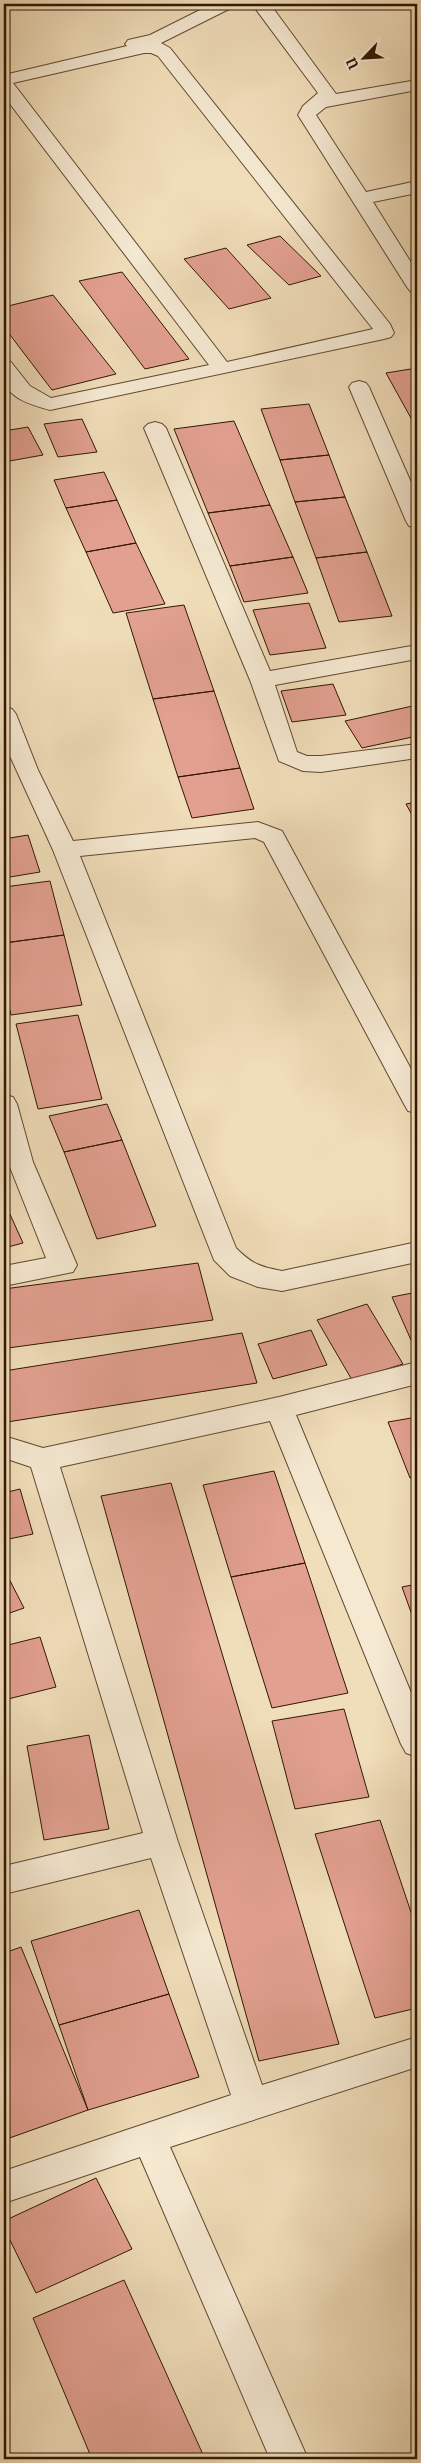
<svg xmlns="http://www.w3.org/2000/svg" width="421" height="2463" font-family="'IM FELL French Canon',serif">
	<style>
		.building { fill: #e2a090; stroke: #311702 }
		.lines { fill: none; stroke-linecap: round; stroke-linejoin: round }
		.minor-casing { stroke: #614830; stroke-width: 2 }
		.minor { fill: #f5e9d2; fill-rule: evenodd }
	</style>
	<rect width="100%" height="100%" fill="#f0ddb9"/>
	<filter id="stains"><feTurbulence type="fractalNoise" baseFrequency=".004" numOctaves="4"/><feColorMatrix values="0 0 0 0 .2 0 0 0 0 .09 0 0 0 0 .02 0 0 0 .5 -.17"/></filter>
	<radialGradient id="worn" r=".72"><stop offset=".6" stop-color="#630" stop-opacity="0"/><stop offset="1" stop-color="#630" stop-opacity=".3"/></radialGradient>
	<!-- building -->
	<path class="building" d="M280,236L321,276L289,285L247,245Z
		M226,248L271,298L229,309L184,259Z
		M122,272L189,359L145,369L79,281Z
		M53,295L116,374L52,390L4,327V307Z
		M417,368V429L386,373Z
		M309,404L329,455L280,460L261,409Z
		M82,419L97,452L58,457L44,424Z
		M234,421L270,505L208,513L174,429Z
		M28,427L43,455L4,462V431Z
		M329,455L345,497L295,502L280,460Z
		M104,472L117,500L66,508L54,480Z
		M345,497L367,552L316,558L295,502Z
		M117,500L136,543L86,552L66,508Z
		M270,505L293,557L230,566L208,513Z
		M136,543L165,604L113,613L86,552Z
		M367,552L392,616L339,622L316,558Z
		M293,557L308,593L244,602L230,566Z
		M309,603L326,648L270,655L253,610Z
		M184,605L214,691L153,699L126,613Z
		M333,684L346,715L292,722L281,691Z
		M214,691L240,768L178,777L153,699Z
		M417,705V736L362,748L345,721Z
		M240,768L254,809L192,818L178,777Z
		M417,802V824L406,804Z
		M28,835L40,872L4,878V839Z
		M50,881L64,935L4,943V887Z
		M64,935L82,1005L11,1015L4,987V943Z
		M78,1015L102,1099L38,1109L16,1024Z
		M107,1104L122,1140L64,1152L49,1116Z
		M122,1140L156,1226L97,1239L64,1152Z
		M4,1201L23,1243L4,1248Z
		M198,1263L213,1320L8,1348L4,1327V1289Z
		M417,1292V1339L411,1340L392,1297Z
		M367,1304L403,1364L352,1380L317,1320Z
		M311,1330L327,1365L273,1379L258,1344Z
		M242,1333L257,1383L7,1422L4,1408V1371Z
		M417,1417V1476L410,1478L388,1422Z
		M274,1471L305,1563L231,1577L203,1485Z
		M171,1483L339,2044L259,2061L101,1496Z
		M20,1489L33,1534L4,1540V1493Z
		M305,1563L348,1693L272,1708L231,1577Z
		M4,1569L24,1608L4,1615Z
		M417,1584V1629L402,1587Z
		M40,1637L56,1687L4,1700V1646Z
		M344,1709L369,1797L295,1809L272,1721Z
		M89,1735L109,1829L44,1840L27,1746Z
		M380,1820L417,1930V2008L375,2018L315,1834Z
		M139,1910L169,1994L59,2025L31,1941Z
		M21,1947L88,2110L4,2140V1953Z
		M169,1994L199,2077L88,2110L59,2025Z
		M96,2178L132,2249L36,2293L4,2228V2221Z
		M124,2280L205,2459H92L33,2318Z"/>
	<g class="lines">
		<!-- minor casing -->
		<g class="minor-casing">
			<path id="minor" d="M212,4H234L231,8L161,43L170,48L390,324L394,333L391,337L384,339L50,410C35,406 8,399 4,380C2,374 4,366 4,360L11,362L30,386L51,398L209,365L4,96V75L127,46L125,44L128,40L150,35ZM144,53H151L158,56L373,329L227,362L13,83Z
				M252,4H270L336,94L417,80V90L326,107L316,115L366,192L417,181V193L373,202L417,272V293L410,291L407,287L298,115L303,106L318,93Z
				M359,381L366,383L369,387L417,496V528L409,526L406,521L349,387L352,383Z
				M155,422L162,424L166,428L270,671L417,645V659L275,685L297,752L307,756H321L417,744V758L321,772L303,771L279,761L250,680L144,428L148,424Z
				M4,707L12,709L16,714L38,770L73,841L258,822L282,831L417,1080V1113L408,1111L404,1104L264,842L255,838L80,856L236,1248C252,1264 260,1267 282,1271L417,1242V1262L282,1291L258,1287L230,1276L214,1260L53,850L4,743Z
				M4,1095L13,1097L17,1104L33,1162L77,1265L73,1272L4,1286V1266L46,1258L4,1152Z
				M417,1362V1384L296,1415L417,1707V1757L406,1753L401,1744L270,1421L60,1467L178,1842L262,2085L417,2037V2067L170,2147L308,2459H270L140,2157L4,2203V2171L231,2095L151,1858L4,1894V1866L143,1833L31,1467L4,1458V1436L43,1448L279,1397Z"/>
		</g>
		<!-- minor -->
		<use href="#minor" class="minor"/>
	</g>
	<!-- margin -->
	<rect width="421" height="2463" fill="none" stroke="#f0ddb9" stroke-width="20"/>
	<rect x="5" y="5" width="411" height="2453" fill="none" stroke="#311702" stroke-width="2.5"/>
	<rect x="10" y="10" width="401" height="2443" fill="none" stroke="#311702"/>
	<!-- north arrow -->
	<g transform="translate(364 58) rotate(245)" stroke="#f5e9d2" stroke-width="4" paint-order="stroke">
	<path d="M0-4L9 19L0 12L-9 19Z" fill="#311702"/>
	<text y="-8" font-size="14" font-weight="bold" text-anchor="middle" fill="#311702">U</text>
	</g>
	<rect width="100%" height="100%" filter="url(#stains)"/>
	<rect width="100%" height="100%" fill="url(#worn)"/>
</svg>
